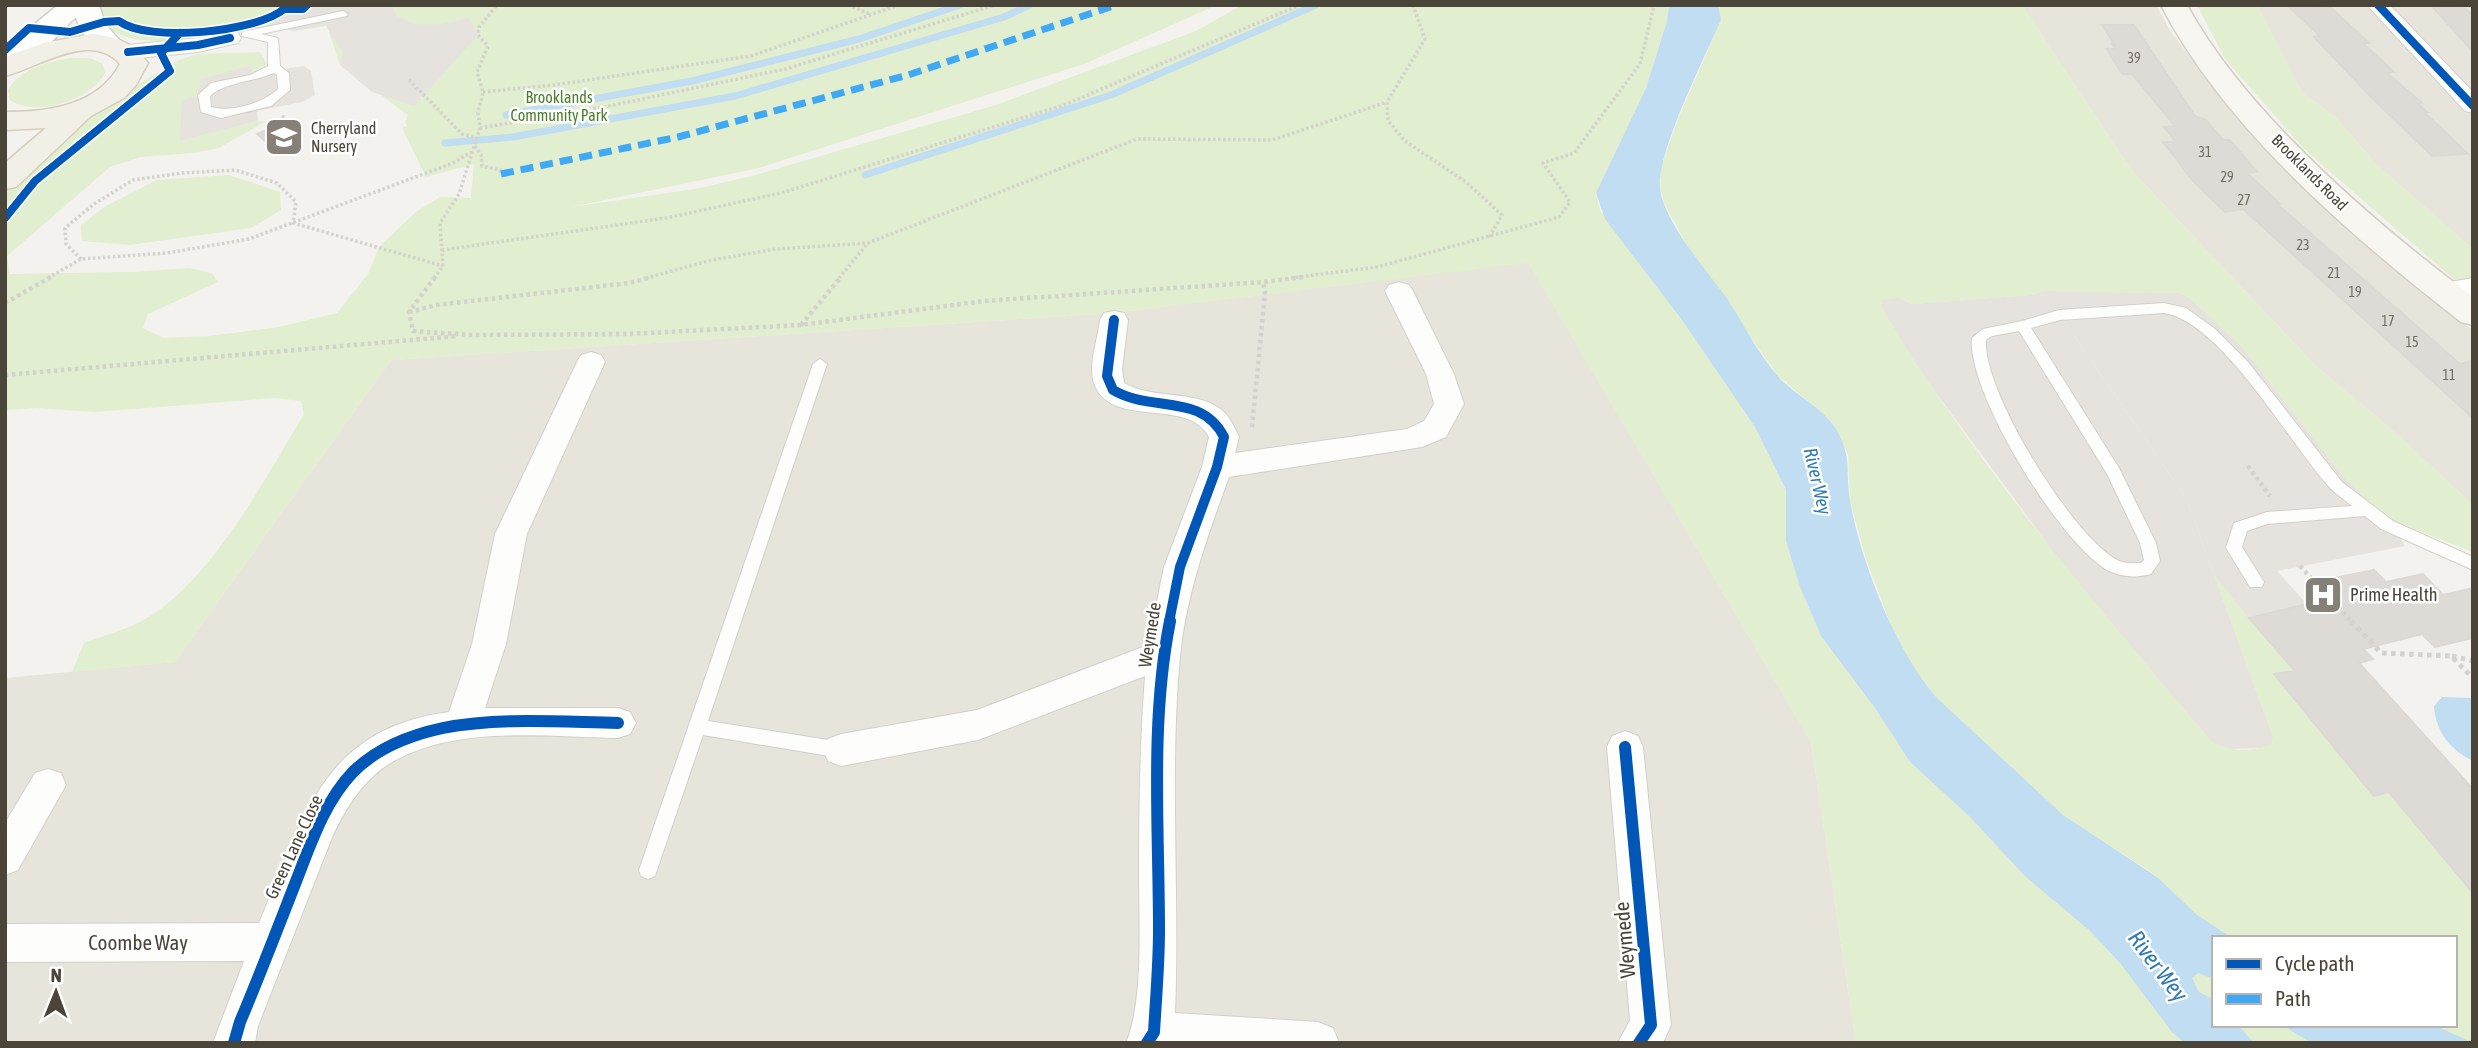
<svg xmlns="http://www.w3.org/2000/svg" width="2478" height="1048" font-family="'Asap Condensed',sans-serif">
	<style>
		.residential { fill: #e7e4dc }
		.industrial { fill: #e6e2de }
		.green { fill: #e1eecf; fill-rule: evenodd }
		.parking { fill: #e6e3df }
		.water { fill: #c0ddf1 }
		.lines { fill: none; stroke-linecap: round; stroke-linejoin: round }
		.stream { stroke: #c0ddf1; stroke-width: 7 }
		.building { fill: #dedbd6; stroke: #dcd9d4; stroke-width: 2 }
		.service-casing { stroke: #d2d0cb; stroke-width: 2 }
		.minor-casing { stroke: #d2d0cb; stroke-width: 2 }
		.tertiary-casing { stroke: #d2d0cb; stroke-width: 3 }
		.secondary-casing { stroke: #d3cfc5; stroke-width: 3 }
		.primary-casing { stroke: #d6cebb; stroke-width: 3 }
		.path-far2 { stroke: #d3d2cc; stroke-width: 3.5; stroke-dasharray: 2.5 2.5; stroke-linecap: butt }
		.path-far1 { stroke: #d3d2cc; stroke-width: 4.5; stroke-dasharray: 3.5 3.5; stroke-linecap: butt }
		.path { stroke: #d3d2cc; stroke-width: 5; stroke-dasharray: 4.5 4.5; stroke-linecap: butt }
		.service { fill: #fdfdfc; fill-rule: evenodd }
		.minor { fill: #fdfdfc; fill-rule: evenodd }
		.tertiary { fill: #fdfdfc; fill-rule: evenodd }
		.secondary { fill: #f7f6f1; fill-rule: evenodd }
		.primary { fill: #f2efe6; fill-rule: evenodd }
		.quiet { stroke: #3fa9f5; stroke-width: 7; stroke-dasharray: 13 7; stroke-linecap: butt }
		.cycleway-far2-casing { stroke: #fff; stroke-width: 11 }
		.cycleway-far1-casing { stroke: #fff; stroke-width: 14 }
		.cycleway-casing { stroke: #fff; stroke-width: 17 }
		.cycleway-far2 { stroke: #0057b8; stroke-width: 8 }
		.cycleway-far1 { stroke: #0057b8; stroke-width: 10 }
		.cycleway { stroke: #0057b8; stroke-width: 12 }
		.labels { text-anchor: middle; stroke-width: 5; stroke-linejoin: round; paint-order: stroke }
		.number-label { font-size: 14px; fill: #706a61 }
		.far-park-label { font-size: 16px; fill: #4a7f2a; stroke: #fff }
		.far-poi-label { font-size: 16px; fill: #4b4439; stroke: #fff; text-anchor: start }
		.far-street-label { font-size: 16px; fill: #4b4439; stroke: #fff }
		.poi-label { font-size: 18px; fill: #4b4439; stroke: #fff; text-anchor: start }
		.street-label { font-size: 18px; fill: #4b4439; stroke: #fff }
		.water-label { font-size: 19px; font-style: italic; fill: #2e7ab2; stroke: #fff }
		.near-street-label { font-size: 21px; fill: #4b4439; stroke: #fff }
		.near-water-label { font-size: 23px; font-style: italic; fill: #2e7ab2; stroke: #fff }
	</style>
	<rect width="100%" height="100%" fill="#f4f2ee"/>
	<!-- residential -->
	<path class="residential" d="M2022,5H2156L2171,32L2212,86L2306,190L2428,296L2473,330V505L2392,430L2314,364L2132,171Z
		M2257,5H2473V249L2379,167L2335,117L2301,91Z
		M1528,262L1811,742L1856,1043H5V678L175,662L391,360L1114,313Z"/>
	<!-- industrial -->
	<path class="industrial" d="M2043,291L2186,498L2273,737L2272,745L2263,748L2230,749L2218,747L2208,738L2064,566L1914,363L1882,308V300L1885,298H1899L1912,304L2031,295Z"/>
	<!-- green -->
	<path class="green" d="M99,5H1217L1084,64L759,168L571,207L695,189L752,176L996,105L1196,31L1242,5H1669L1667,21L1646,88L1596,193L1600,210L1682,320L1755,427L1786,490V541L1800,587L1821,636L1875,708L1910,762L1969,816L2025,875L2089,930L2113,956L2157,876L2063,815L1936,697L1921,680L1898,644L1866,559L1850,500L1848,454L1828,418L1778,376L1688,247L1664,203L1660,188L1661,167L1678,119L1721,20L1718,5H2022L2132,171L2314,364L2392,430L2473,505V552L2391,520L2347,481L2242,347L2179,293L2043,291L2031,295L1912,304L1899,298L1882,300V308C1973,462 2094,601 2208,738C2224,752 2252,753 2272,744L2273,737L2214,575L2295,671L2274,675L2374,796L2389,792L2468,888H2473V1043H1856L1811,742L1528,263L1114,313L391,360L175,662L72,672L84,643C102,636 122,631 140,622C209,586 264,480 304,414L301,401L275,398L94,412L37,408L5,410V190L25,168L93,111L179,60L197,54L260,52L267,64L252,74L250,67L198,96L180,141L258,121L265,122L219,148L193,153L141,157L110,167L7,256L10,274L133,272L190,268L212,273L218,282L148,314L143,328L163,338L209,336L279,327L337,313L368,274L379,247L417,211L440,197L471,198L474,164L426,177L402,128L407,126L405,122L408,115L340,65L327,26L294,31L277,27C241,32 124,59 104,21C101,17 100,10 99,5ZM2214,938H2455V1025H2214Z
		M2197,5H2257L2301,91L2335,117L2379,167L2473,249V296L2304,149L2225,59Z
		M70,58H90L103,64L105,73C91,100 36,118 10,100L8,90C20,69 47,62 70,58Z
		M229,175L280,192L281,210L251,228L130,245L82,241L81,225L104,207L157,180Z"/>
	<!-- parking -->
	<path class="parking" d="M288,5H392L396,16L418,25L443,24L469,18L478,35L414,106L372,92L340,65L343,52L331,36L326,24L294,31L269,23Z
		M250,66L252,74L304,66L311,71L315,95L302,102L257,111L258,121L180,141L182,100L198,96L201,79Z
		M2043,291L2179,293L2189,298L2242,347L2347,481L2391,520L2405,546L2277,571L2307,604L2249,618L2214,575L2186,498Z"/>
	<!-- water -->
	<path class="water" d="M1669,5H1718L1721,20C1705,57 1657,151 1660,188C1663,221 1708,272 1728,300C1744,325 1758,353 1777,375C1794,395 1822,406 1836,429C1853,460 1845,468 1850,500C1860,561 1896,651 1936,697L2063,815L2157,877L2197,915L2232,938H2214V979L2198,973L2192,978L2199,992L2214,1000V1025H2238L2254,1043H2185L2172,1032L2120,963L2089,930L2025,876L1969,816L1910,762L1875,708L1821,636L1800,587L1786,541V490L1755,427L1682,320L1605,219L1596,193L1646,88L1667,21Z
		M2442,697L2473,698V761C2450,750 2436,732 2434,706Z
		M2282,1025H2434L2473,1043H2312Z"/>
	<g class="lines">
		<!-- stream -->
		<path class="stream" d="M506,115L692,81L859,39L960,5
			M445,143L513,137L735,96L1004,17L1030,5
			M865,175L1111,95L1316,5"/>
	</g>
	<!-- building -->
	<path class="building" d="M2431,5H2462L2473,16V52Z
		M2329,6L2369,43H2363L2394,72L2387,73L2422,103L2418,104L2427,112H2424L2468,154L2432,156L2371,97L2314,37L2320,36L2289,7Z
		M2102,25H2134L2195,116L2206,120L2223,140H2230L2257,172L2247,173L2280,204H2277L2460,364L2473,361V418L2243,209L2225,212L2193,181L2163,142H2176L2164,127L2175,126L2132,74H2122L2107,49H2115L2112,44L2115,45Z
		M282,123L298,141L277,151L257,134Z
		M2374,570L2386,582L2423,574L2443,595L2473,588V638L2435,647L2422,634L2363,649L2373,659L2359,663L2473,789V893L2389,792L2374,796L2274,674L2295,671L2249,618L2344,595L2328,579Z"/>
	<g class="lines">
		<!-- service casing -->
		<g class="service-casing">
			<path id="service" d="M343,11L348,14L347,16L261,34L278,38L280,66L289,73L290,90L271,106L221,118L201,112L198,95L211,83L250,75L268,66V42L242,36V32ZM274,73L277,75L278,89C263,103 231,113 211,107L210,96C225,82 253,82 274,73Z
				M2164,303L2186,308L2214,328L2248,362L2342,482L2393,521L2473,557V570L2381,529L2365,516L2267,524L2247,531L2242,547L2264,582L2262,587H2250L2226,548L2234,523L2267,512L2352,506C2345,500 2337,495 2331,489C2290,445 2223,323 2164,313L2060,320L2031,328L2119,468L2156,543L2160,561L2151,574C2137,578 2121,577 2109,571C2061,546 1966,391 1972,338L1983,329L2022,321L2059,310ZM2019,331L2107,474L2140,543L2144,560L2141,563C2134,563 2126,564 2119,561C2074,539 1982,391 1986,340L1992,336Z
				M820,359L827,364L708,721L841,742L847,744L850,750L847,756L841,758L703,735L657,870L655,876L648,879L641,876L639,870L813,364Z"/>
		</g>
		<!-- minor casing -->
		<g class="minor-casing">
			<path id="minor" d="M2367,5H2390L2473,92V113L2465,111Z
				M230,31L238,33L241,38L238,43L198,52L128,59L120,57L117,52L120,47L128,45L198,38Z
				M2473,278V296L2443,300L2433,297L2429,291L2433,285Z
				M1399,282L1409,285L1413,291L1454,374L1464,404L1446,437L1422,447L1229,477C1208,535 1186,594 1180,656C1169,775 1180,894 1175,1013L1318,1022L1333,1028L1339,1043H1126C1144,1001 1139,920 1139,873C1139,807 1140,742 1145,676L978,740L841,766L828,761L823,750L828,739L841,734L977,710L1148,645L1164,567L1202,467L1209,437C1188,395 1107,432 1093,380C1089,362 1098,338 1100,320L1104,313L1114,311L1124,313L1128,320L1122,369L1124,383C1152,400 1202,389 1225,413C1231,419 1235,429 1239,437L1235,453L1407,429L1424,421L1434,404L1426,374L1385,291L1389,285Z
				M591,352L601,355L605,362L527,534L506,644L485,708H618L630,712L636,723L630,734L618,738C546,737 459,725 394,761C365,777 347,806 333,835L258,1026L255,1043H213L244,961L5,962V924L259,923C303,821 320,729 449,712L472,644L495,534L577,362L581,355Z
				M1625,731L1638,736L1643,747L1671,1025L1663,1043H1618L1630,1020L1607,747L1612,736Z
				M48,769L61,773L66,785L18,870L5,875V823L35,773Z"/>
		</g>
		<!-- tertiary casing -->
		<g class="tertiary-casing">
			<path id="tertiary" d="M58,5H99L105,24L123,44L119,50C98,55 81,36 76,17C65,27 30,66 22,70C16,72 11,70 5,69V57L36,23Z"/>
		</g>
		<!-- secondary casing -->
		<g class="secondary-casing">
			<path id="secondary" d="M2161,5H2187C2247,115 2374,222 2473,297V325L2461,322C2353,238 2224,128 2161,5Z"/>
		</g>
		<!-- primary casing -->
		<g class="primary-casing">
			<path id="primary" d="M92,34C116,37 133,42 148,63L136,85L124,98L91,116L16,187L5,189V163L46,128L5,130V112C48,112 98,106 120,64C90,30 38,68 5,76V57L44,43Z"/>
		</g>
		<!-- path-far2 -->
		<path class="path-far2" d="M848,5L870,14
			M1413,5L1425,39L1387,102L1388,121L1405,141L1466,182L1502,215L1489,238
			M409,80L462,134L475,137
			M483,92L554,85L751,56L899,5
			M282,116L295,126
			M480,128L604,107L785,69L995,5
			M475,146L481,155L482,166L500,170L501,174
			M442,250L666,218L781,193L1064,105L1300,5
			M81,259L66,244L65,228L94,204L133,180L182,173L235,170L277,183L296,202L293,223L443,266
			M48,278L81,259L167,253L249,239L453,163L471,152
			M434,278L443,266L440,223L459,194L480,128L478,113L483,92L477,72L488,46L478,35L479,27L497,5
			M646,278L712,260L776,249L868,243L1137,139L1272,140L1387,102
			M839,278L868,243
			M1291,278L1377,267L1559,217L1570,202L1543,163L1574,153L1640,64L1654,5"/>
		<!-- path-far1 -->
		<path class="path-far1" d="M435,277L409,312L413,331L472,335L628,334L801,325L984,301L1263,282L1304,277
			M5,303L51,277
			M409,312L436,305L629,283L652,277
			M801,325L841,277
			M5,375L458,336
			M1252,427L1265,293L1263,282
			M2248,466L2270,496
			M2300,566L2352,622"/>
		<!-- path -->
		<path class="path" d="M2351,621L2381,653L2451,656L2473,678
			M2452,656L2473,661"/>
		<!-- service -->
		<use href="#service" class="service"/>
		<!-- minor -->
		<use href="#minor" class="minor"/>
		<!-- tertiary -->
		<use href="#tertiary" class="tertiary"/>
		<!-- secondary -->
		<use href="#secondary" class="secondary"/>
		<!-- primary -->
		<use href="#primary" class="primary"/>
		<!-- quiet -->
		<path class="quiet" d="M501,174L678,137L908,75L1116,5"/>
		<!-- cycleway-far2 casing -->
		<g class="cycleway-far2-casing">
			<path id="cycleway-far2" d="M2378,5L2473,106
				M5,50L29,28L70,32L104,22L119,21C148,43 257,32 284,9H303L307,5
				M128,52L198,45L230,38
				M5,218L35,181L170,71L161,53L180,33"/>
		</g>
		<!-- cycleway-far1 casing -->
		<g class="cycleway-far1-casing">
			<path id="cycleway-far1" d="M1114,320L1107,376L1113,390C1152,413 1201,392 1224,437L1217,467L1180,567L1169,622"/>
		</g>
		<!-- cycleway casing -->
		<g class="cycleway-casing">
			<path id="cycleway" d="M1625,747L1651,1025L1639,1043
				M234,1043L240,1022C259,977 277,930 295,884C310,846 324,802 353,772C377,748 410,735 443,728C500,717 560,722 618,723
				M1147,1043L1154,1032C1156,998 1159,964 1159,930C1159,828 1150,722 1170,621"/>
		</g>
		<!-- cycleway-far2 -->
		<use href="#cycleway-far2" class="cycleway-far2"/>
		<!-- cycleway-far1 -->
		<use href="#cycleway-far1" class="cycleway-far1"/>
		<!-- cycleway -->
		<use href="#cycleway" class="cycleway"/>
	</g>
	<!-- icons -->
	<defs>
		<g id="school-square" transform="scale(2.0125)"><rect x="-9" y="-9" width="18" height="18" rx="4" fill="#868178" stroke="#fff"/><path d="M0-5L7-2L0 1L-7-2ZM-4 1L0 2.5L4 1V4Q0 6-4 4Z" fill="#fff"/></g>
		<g id="hospital-square" transform="scale(2.0125)"><rect x="-9" y="-9" width="18" height="18" rx="4" fill="#868178" stroke="#fff"/><path d="M-5-5h3v3.5h4V-5h3V5h-3V1.5h-4V5h-3Z" fill="#fff"/></g>
	</defs>
	<g fill-rule="evenodd">
		<use href="#school-square" x="284" y="137"/>
		<use href="#hospital-square" x="2323" y="595"/>
	</g>
	<g class="labels">
		<!-- number labels -->
		<g class="number-label">
			<text x="2134" y="63">39</text>
			<text x="2205" y="157">31</text>
			<text x="2227" y="182">29</text>
			<text x="2244" y="205">27</text>
			<text x="2303" y="250">23</text>
			<text x="2334" y="278">21</text>
			<text x="2355" y="297">19</text>
			<text x="2388" y="326">17</text>
			<text x="2412" y="347">15</text>
			<text x="2449" y="380">11</text>
		</g>
		<!-- far-park labels -->
		<g class="far-park-label">
			<text x="559" y="103">Brooklands<tspan x="559" dy="18">Community Park</tspan></text>
		</g>
		<!-- far-poi labels -->
		<g class="far-poi-label">
			<text x="311" y="134">Cherryland<tspan x="311" dy="18">Nursery</tspan></text>
		</g>
		<!-- far-street labels -->
		<g class="far-street-label">
			<text transform="translate(2310 172) rotate(45)" y="6">Brooklands Road</text>
		</g>
		<!-- poi labels -->
		<g class="poi-label">
			<text x="2350" y="601">Prime Health</text>
		</g>
		<!-- street labels -->
		<g class="street-label">
			<text transform="translate(1150 635) rotate(-81)" y="6">Weymede</text>
			<text transform="translate(294 847) rotate(-65)" y="6">Green Lane Close</text>
		</g>
		<!-- water labels -->
		<g class="water-label">
			<text transform="translate(1818 481) rotate(77)" y="7">River Wey</text>
		</g>
		<!-- near-street labels -->
		<g class="near-street-label">
			<text transform="translate(1625 940) rotate(-95)" y="7">Weymede</text>
			<text x="138" y="950">Coombe Way</text>
		</g>
		<!-- near-water labels -->
		<g class="near-water-label">
			<text transform="translate(2158 966) rotate(53)" y="8">River Wey</text>
		</g>
	</g>
	<!-- border -->
	<rect width="2478" height="1048" fill="none" stroke="#4b4439" stroke-width="14"/>
	<!-- legend -->
	<rect x="2212" y="936" width="245" height="91" fill="#ffffff" stroke="#b7b4b0" stroke-width="2"/>
	<rect x="2226" y="959" width="35" height="10" fill="#0057b8" stroke="#b7b4b0" stroke-width="2"/>
	<text x="2275" y="971" font-size="21" fill="#4b4439">Cycle path</text>
	<rect x="2226" y="994" width="35" height="10" fill="#3fa9f5" stroke="#b7b4b0" stroke-width="2"/>
	<text x="2275" y="1006" font-size="21" fill="#4b4439">Path</text>
	<!-- north arrow -->
	<g transform="translate(56 992) rotate(1)" stroke="#ffffff" stroke-width="5" paint-order="stroke">
	<path d="M0-5L12 26L0 18L-12 26Z" fill="#4b4439"/>
	<text y="-10" font-size="19" font-weight="bold" text-anchor="middle" fill="#4b4439">N</text>
	</g>
</svg>
